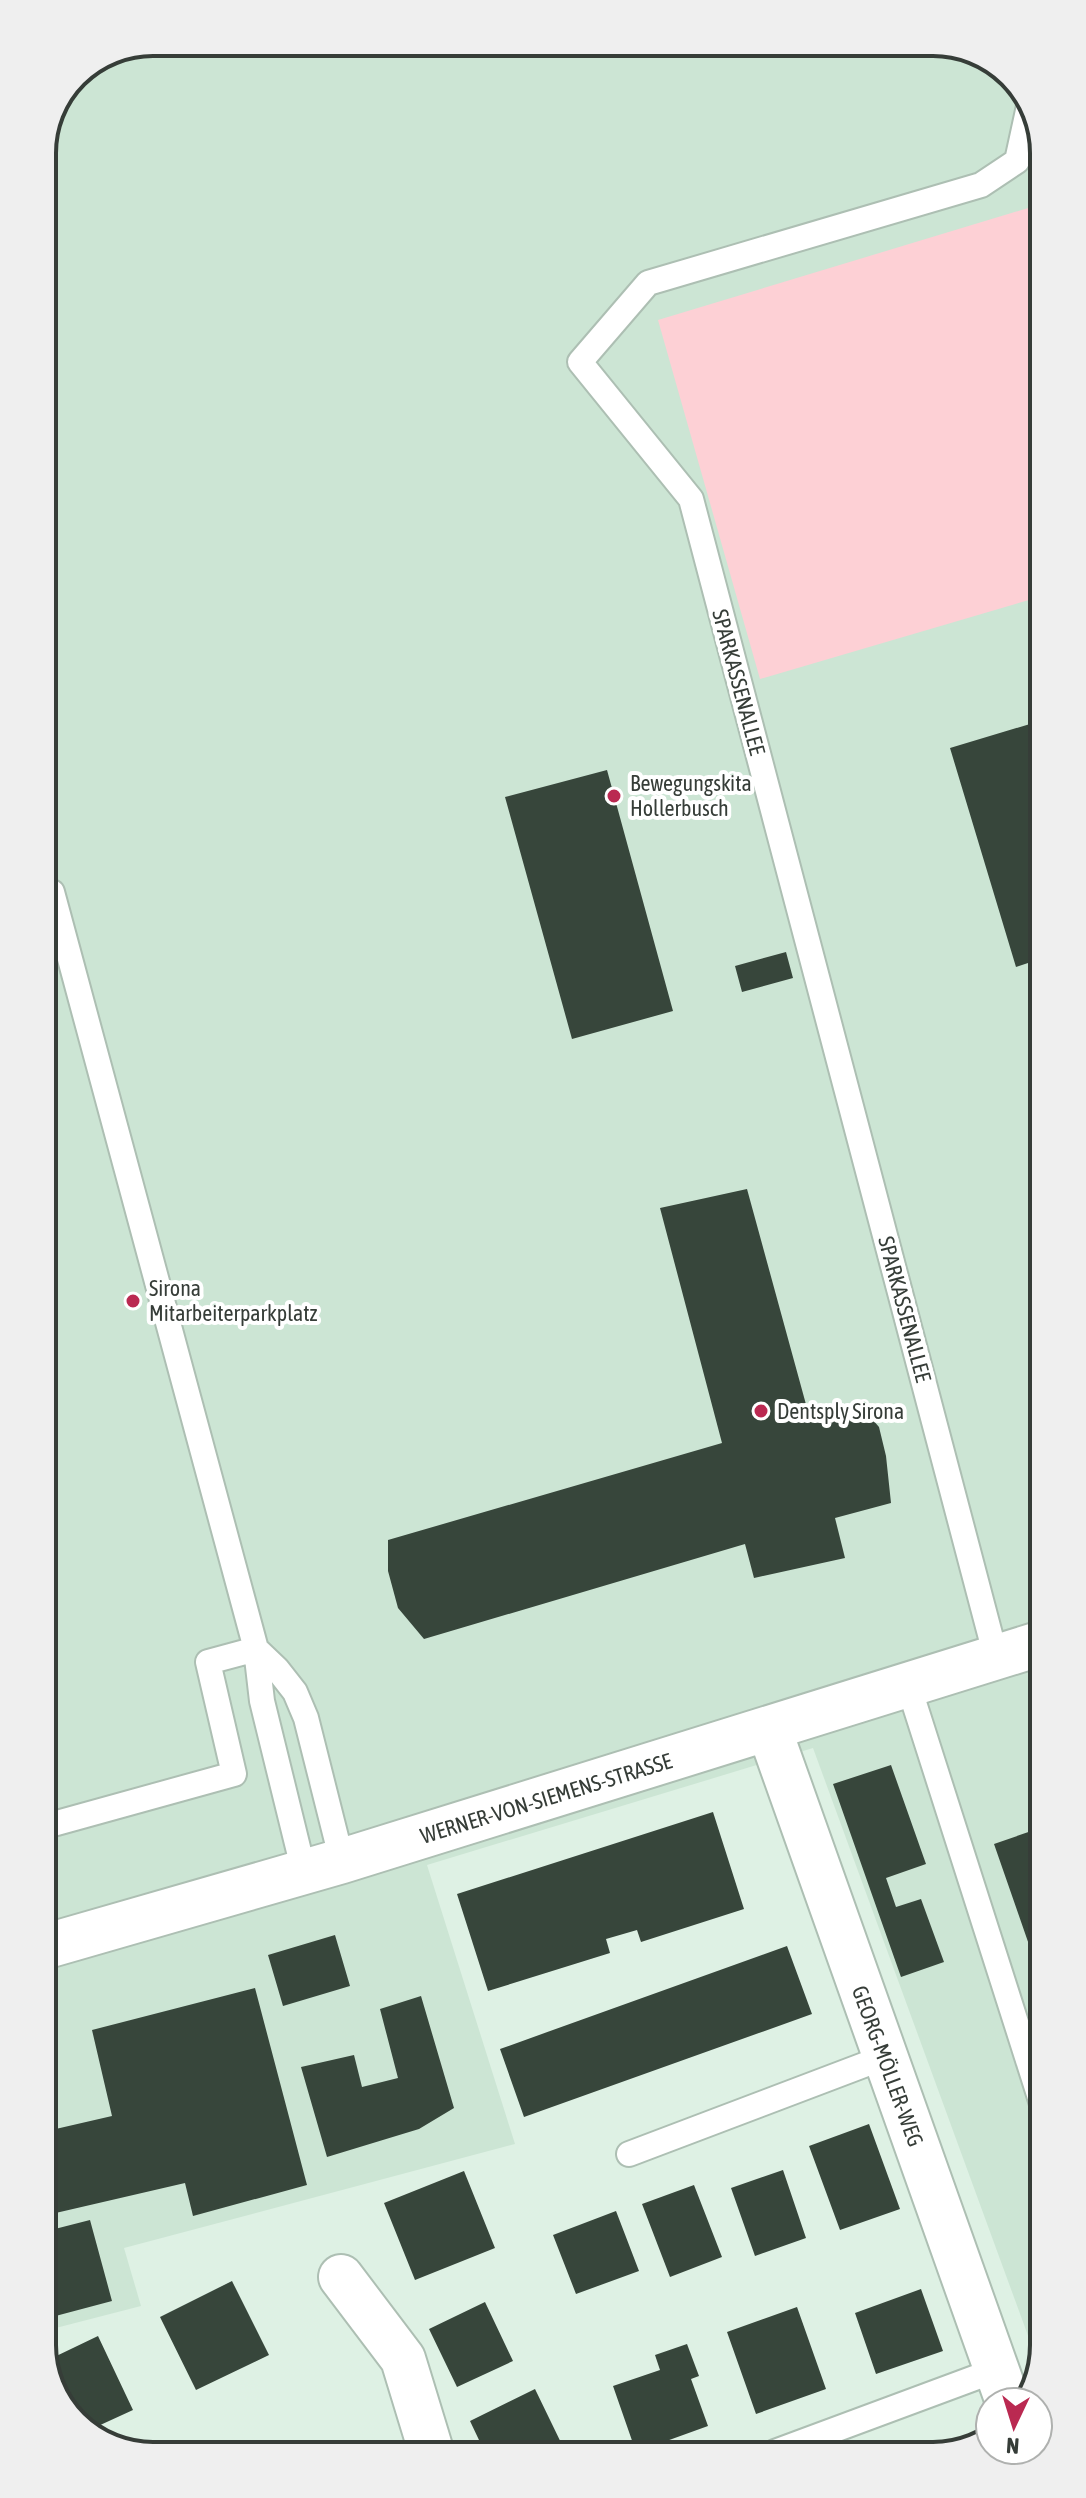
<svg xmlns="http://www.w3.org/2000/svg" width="1086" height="2498" font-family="'Asap Condensed',sans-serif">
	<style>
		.built { fill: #cce5d4 }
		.green { fill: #fdd0d5 }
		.building { fill: #37463b }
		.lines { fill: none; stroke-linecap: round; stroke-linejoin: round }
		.service-casing { stroke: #adbfb3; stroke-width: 28 }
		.minor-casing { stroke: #adbfb3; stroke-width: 48 }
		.service { stroke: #fff; stroke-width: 24 }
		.minor { stroke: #fff; stroke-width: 44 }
		.poi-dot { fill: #ba2951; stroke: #fff; stroke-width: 3 }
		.labels { text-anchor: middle; stroke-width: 8; stroke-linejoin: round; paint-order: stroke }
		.street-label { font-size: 22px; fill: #363d38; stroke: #fff }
		.poi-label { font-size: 22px; fill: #363d38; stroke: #fff; text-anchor: start }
		.rim { fill: none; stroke: #363d38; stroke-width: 4 }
	</style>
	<rect width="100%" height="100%" fill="#def1e4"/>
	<!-- built -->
	<path class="built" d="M153,42H940L1001,65L1038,118L1044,2345L1038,2363L813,1748L427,1865L515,2144L124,2248L141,2306L48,2330L42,147L75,74Z"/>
	<!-- green -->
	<path class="green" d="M1038,205L1039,597L760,679L658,320Z"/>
	<!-- building -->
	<path class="building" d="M1040,721V959L1016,967L950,748Z
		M607,770L673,1011L572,1039L505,797Z
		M786,952L793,978L742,992L735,966Z
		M747,1189L810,1419L859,1404L879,1427L886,1456L891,1503L835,1518L845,1558L754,1578L745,1544L424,1639L398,1608L388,1571V1540L722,1443L660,1208Z
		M891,1765L926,1864L886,1878L896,1907L921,1899L944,1962L901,1977L833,1784Z
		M713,1812L744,1909L641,1942L637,1930L606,1939L610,1953L488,1991L457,1894Z
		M1043,1827V1985L994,1844Z
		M335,1935L350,1986L283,2006L268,1955Z
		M787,1946L812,2014L524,2117L500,2049Z
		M255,1988L307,2185L193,2216L185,2183L47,2215V2131L112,2116L92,2030Z
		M421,1996L454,2108L419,2129L327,2157L301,2067L354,2055L362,2087L398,2078L380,2009Z
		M869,2124L900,2209L840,2230L809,2146Z
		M783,2170L806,2238L755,2256L731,2188Z
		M464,2171L495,2248L415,2280L384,2203Z
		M694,2185L722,2257L670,2277L642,2204Z
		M616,2211L639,2271L576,2294L553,2235Z
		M90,2220L112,2301L48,2318L47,2231Z
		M232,2281L269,2355L196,2390L160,2317Z
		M921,2289L943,2351L876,2374L855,2313Z
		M485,2302L513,2361L457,2387L429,2329Z
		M797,2307L826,2389L756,2414L727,2332Z
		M98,2336L133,2410L85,2432L48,2380V2360Z
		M687,2344L699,2376L691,2379L708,2426L636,2452L613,2386L660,2370L655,2355Z
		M535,2389L566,2453L475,2454L471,2444L479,2440L470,2421Z"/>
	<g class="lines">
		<!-- service casing -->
		<g class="service-casing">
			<path id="service" d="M44,894L52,892L256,1649L262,1701L304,1872
				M256,1649L277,1669L295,1692L306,1718L342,1861
				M996,1657L691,499L580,362L648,283L981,185L1017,161L1029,106
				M908,1684L1043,2107
				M46,1826L234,1774L208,1662L256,1649
				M629,2154L885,2057
				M775,2452L996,2370"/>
		</g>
		<!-- minor casing -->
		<g class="minor-casing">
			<path id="minor" d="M769,1729L1008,2402
				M47,1946L342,1861L1042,1643
				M341,2277L403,2359L432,2454"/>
		</g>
		<!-- service -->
		<use href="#service" class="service"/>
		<!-- minor -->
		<use href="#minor" class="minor"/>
	</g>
	<!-- markers -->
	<g class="poi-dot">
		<circle cx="614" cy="796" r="8"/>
		<circle cx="133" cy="1301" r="8"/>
		<circle cx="761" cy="1411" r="8"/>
	</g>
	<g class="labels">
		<!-- street labels -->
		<g class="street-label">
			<text transform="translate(739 682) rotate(75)" y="8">SPARKASSENALLEE</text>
			<text transform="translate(905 1309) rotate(75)" y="8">SPARKASSENALLEE</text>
			<text transform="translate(546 1798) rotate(-17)" y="8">WERNER-VON-SIEMENS-STRASSE</text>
			<text transform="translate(888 2066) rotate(70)" y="8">GEORG-MÖLLER-WEG</text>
		</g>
		<!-- poi labels -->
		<g class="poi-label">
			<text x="630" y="791">Bewegungskita<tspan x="630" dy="25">Hollerbusch</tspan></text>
			<text x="149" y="1296">Sirona<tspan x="149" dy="25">Mitarbeiterparkplatz</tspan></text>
			<text x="777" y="1419">Dentsply Sirona</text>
		</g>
	</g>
	<!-- crop -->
	<path d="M0 0H1086V2498H0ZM153 56H933A97 97 0 0 1 1030 153V2345A97 97 0 0 1 933 2442H153A97 97 0 0 1 56 2345V153A97 97 0 0 1 153 56Z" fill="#efefef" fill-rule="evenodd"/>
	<path class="rim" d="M153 56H933A97 97 0 0 1 1030 153V2345A97 97 0 0 1 933 2442H153A97 97 0 0 1 56 2345V153A97 97 0 0 1 153 56Z"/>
	<!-- north arrow -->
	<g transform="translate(1014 2426) rotate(184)"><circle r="38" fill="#ffffff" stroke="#afb1af" stroke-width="2"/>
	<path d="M0-6L14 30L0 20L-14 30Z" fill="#ba2951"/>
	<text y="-12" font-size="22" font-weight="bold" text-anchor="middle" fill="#363d38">N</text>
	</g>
</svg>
